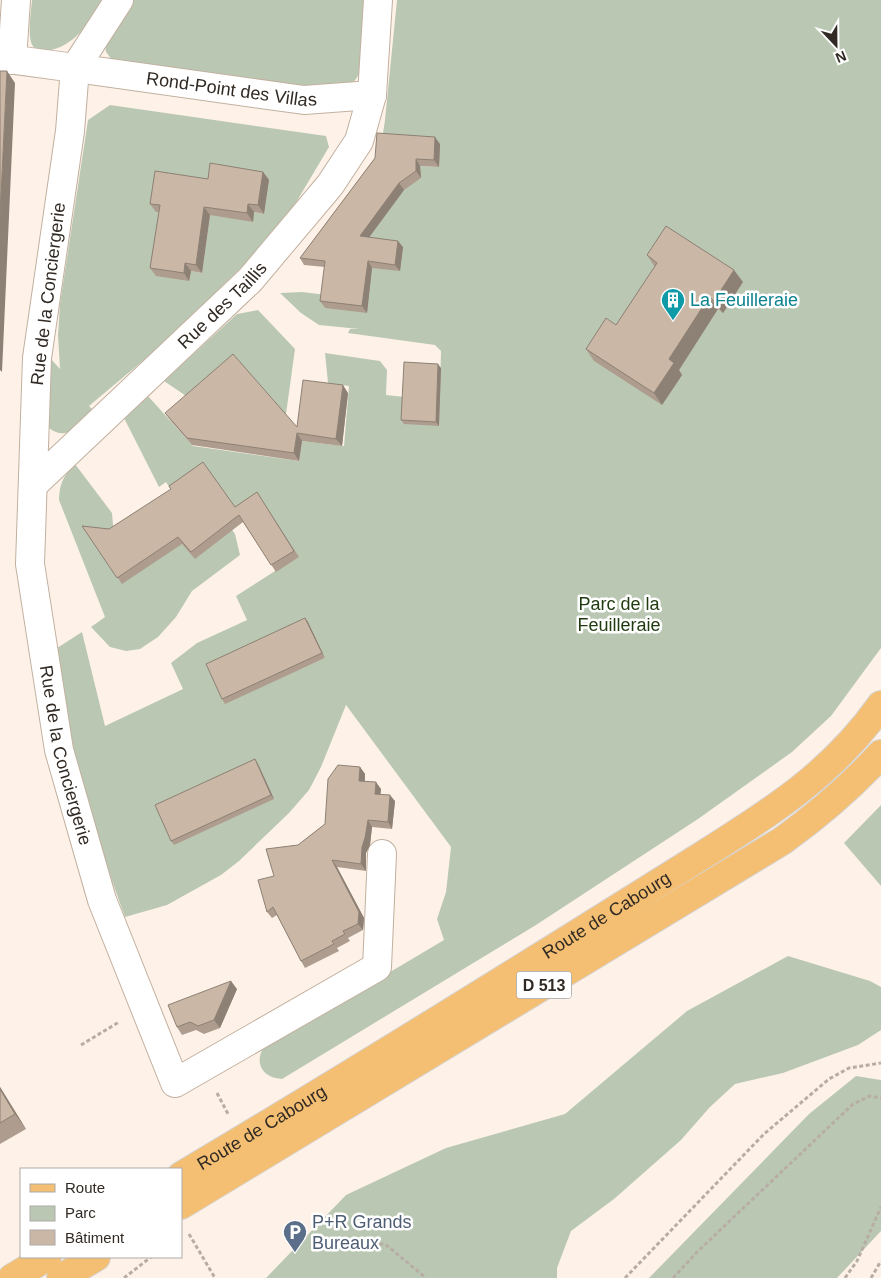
<svg xmlns="http://www.w3.org/2000/svg" width="881" height="1278" font-family="Arial,sans-serif">
	<style>
		.green { fill: #bac8b3; fill-rule: evenodd }
		.lines { fill: none; stroke-linecap: round; stroke-linejoin: round }
		.minor-casing { stroke: #c2b09f; stroke-width: 30 }
		.primary-casing { stroke: #d6d4d3; stroke-width: 30 }
		.path { stroke: #b8ada5; stroke-width: 3; stroke-dasharray: 4 2.5; stroke-linecap: butt }
		.minor { stroke: #fff; stroke-width: 28 }
		.primary { stroke: #f4bf72; stroke-width: 28 }
		.wall { fill: #ae9d8f }
		.shaded-wall { fill: #8d8074 }
		.building { fill: #cab7a6; stroke: #8d8074 }
		.labels { text-anchor: middle; stroke-width: 5; stroke-linejoin: round; paint-order: stroke }
		.shield { fill: #fff; stroke: #6f6a66; stroke-width: 1 }
		.shield-label { font-size: 16px; font-weight: bold; fill: #312a24 }
		.street-label { font-size: 18px; fill: #312a24; stroke: #fff }
		.culture-label { font-size: 18px; fill: #0d838f; stroke: #fff; text-anchor: start }
		.park-label { font-size: 18px; fill: #1f3a0e; stroke: #fff }
		.service-label { font-size: 18px; fill: #4e5e75; stroke: #fff; text-anchor: start }
	</style>
	<rect width="100%" height="100%" fill="#fef2e8"/>
	<!-- green -->
	<path class="green" d="M32,0H105C89,22 75,47 46,51C39,52 33,49 31,42C28,32 31,11 32,0Z
		M132,0H366L360,73L351,86L337,92L112,60L106,52L105,44Z
		M397,0H881V648L831,716L792,752L698,819L536,925L282,1079C278,1078 273,1078 270,1076C258,1070 257,1057 264,1047L444,940L437,919L446,892L451,847L346,705L321,767L309,790L289,813L239,861L221,875L167,905L125,917C106,865 89,811 76,757C67,721 62,685 57,648L82,632L105,726L183,689L171,663L197,643L247,620L236,596L275,571L261,499L227,522L235,534L240,555L192,591L176,617L158,637L140,649L126,651L110,647L91,627L105,617L59,500C60,482 63,477 75,464L112,513L114,536L152,510L196,558L173,493L166,482L159,487L124,418L148,396L193,446L299,461L302,441L344,446L349,386L328,383L325,353L380,361L387,370L386,395L405,397L439,426L441,351L435,345L348,333L350,329H359L319,325L301,313L280,293L302,292L327,295L420,166L438,167L382,140L385,120ZM743,282L723,312L718,309L677,371L614,330ZM308,622L325,658L225,703L209,669Z
		M110,105L326,136L329,147L288,216L256,253L164,343L89,406L93,410C79,423 68,443 49,428L46,421L50,358L60,369L58,335L60,304L88,120ZM269,180L264,214L254,212L210,215L202,273L191,271L166,213L156,212L214,187Z
		M258,310L295,349L283,436L192,400L164,381L237,314Z
		M881,805V886L844,843Z
		M788,956L870,981L881,987V1030L858,1045L783,1073L735,1084L710,1107L681,1140L614,1199L571,1231L557,1268V1278H266L346,1195L446,1148L565,1114L687,1011Z
		M856,1076L881,1080V1231L837,1278H649L809,1114Z"/>
	<g class="lines">
		<!-- minor casing -->
		<g class="minor-casing">
			<g id="minor">
				<path id="s1" d="M119,0L75,68L304,100L372,95L378,0"/>
				<path id="s2" d="M0,58L75,68L70,131L37,358L30,564L59,750L102,900L175,1083L377,967L382,854"/>
				<path d="M12,60L16,0"/>
				<path id="s3" d="M33,485L250,280L330,185L359,141L372,95"/>
			</g>
		</g>
		<!-- primary casing -->
		<g class="primary-casing">
			<g id="primary">
				<path id="s4" d="M181,1176C319,1094 455,1010 591,925C629,901 666,878 703,855C773,811 833,773 881,705"/>
				<path d="M181,1205L782,841C818,815 851,787 881,754"/>
				<path d="M12,1278L47,1257"/>
				<path d="M61,1278L96,1257"/>
			</g>
		</g>
		<!-- path -->
		<path class="path" d="M81,1045L119,1022
			M217,1093L228,1114
			M189,1234L215,1278
			M321,1241L356,1244H385L426,1278
			M124,1278L151,1257
			M625,1278L764,1134L829,1079L849,1068L881,1063
			M673,1278L698,1251L853,1104L870,1096L881,1098
			M845,1278L857,1261L881,1207
			M871,1278L881,1261"/>
		<!-- minor -->
		<use href="#minor" class="minor"/>
		<!-- primary -->
		<use href="#primary" class="primary"/>
	</g>
	<!-- wall -->
	<path class="wall" d="M440,144L439,167L420,166L421,178L404,190L369,237L403,247L400,271L372,268L367,313L325,308L320,301L325,267L304,265L300,258L375,158Z
		M263,172L269,180L264,214L254,212L253,222L210,215L202,273L191,271L189,281L156,276L150,268L159,212H156L150,204L208,179Z
		M647,255L743,282L723,313L718,309L679,370L682,375L662,405L594,361L586,349L616,325L655,267Z
		M441,368L439,426L404,424L401,420Z
		M348,393L342,446L302,441L299,461L192,445L171,421L165,413L297,427Z
		M257,492L299,557L276,572L243,522L195,559L182,544L122,584L82,526L109,529L235,507Z
		M305,618L308,622L325,658L225,704L222,699Z
		M255,759L258,764L274,799L174,845L171,841Z
		M360,767L365,774V781L381,789L380,794L395,801L392,829L372,827L370,845L366,853V871L337,867L364,918L363,930L348,938L350,941L337,948L339,951L305,968L301,961L277,915L272,918L267,912L274,876L298,845L325,824Z
		M237,989L220,1028L204,1034L196,1030L182,1035L177,1027Z
		M0,1087L26,1129L0,1144Z"/>
	<!-- shaded-wall -->
	<path class="shaded-wall" d="M7,71L15,83L2,372L0,370V215Z
		M435,137L440,144L439,167L434,160Z
		M416,159L420,166L421,178L416,171Z
		M263,172L269,180L264,214L258,205Z
		M399,183L404,190L365,243L360,236Z
		M248,204L254,212L253,222L247,213Z
		M204,207L210,215L202,273L196,265Z
		M398,241L403,247L400,271L395,265Z
		M368,261L372,268L367,313L362,306Z
		M185,263L191,271L189,281L184,273Z
		M734,270L743,282L723,313L714,301Z
		M709,297L718,309L679,370L682,375L662,405L654,393L669,359Z
		M438,364L441,368L439,426L436,422Z
		M343,385L348,393L342,446L336,439Z
		M297,433L302,441L299,461L294,453Z
		M305,618L308,622L325,658L322,653Z
		M255,759L258,764L274,799L271,795Z
		M360,767L365,774L364,787L359,781Z
		M376,782L381,789L380,800L375,794Z
		M390,795L395,801L392,829L388,822Z
		M368,820L372,827L370,845L366,853V871L361,864L362,847Z
		M332,860L337,867L364,918L363,930L358,924Z
		M231,981L237,989L220,1028L214,1020Z
		M0,1087L26,1129L15,1114L0,1089Z"/>
	<!-- building -->
	<path class="building" d="M0,71H7L0,215Z
		M377,133L435,137L434,160L416,159V171L399,183L360,236L398,241L395,265L368,261L362,306L320,301L325,261L300,258L375,158Z
		M210,163L263,172L258,205L248,204L247,213L204,207L196,265L185,263L184,273L150,268L160,205L150,204L155,171L208,179Z
		M666,226L734,270L714,301L709,297L669,359L674,363L654,393L586,349L606,318L616,325L657,263L647,255Z
		M233,354L297,427L303,380L343,385L336,439L297,433L294,453L187,438L165,413Z
		M404,362L438,364L436,422L401,420Z
		M203,462L235,507L257,492L294,551L271,565L239,515L191,552L178,537L117,578L82,526L109,529L171,489L169,486Z
		M305,618L322,653L222,699L206,664Z
		M255,759L271,795L171,841L155,805Z
		M338,765L360,767L359,781L376,782L375,794L390,795L388,822L368,820L365,838L362,847L361,864L332,860L359,912L358,924L343,931L345,934L332,941L334,944L301,961L273,907L267,912L258,880L274,876L266,849L298,845L325,824L328,779Z
		M231,981L214,1020L198,1026L190,1022L177,1027L168,1005Z
		M0,1089L15,1114L0,1123Z"/>
	<!-- icons -->
	<defs>
		<g id="building-pin" transform="scale(1.25)"><path d="M0 17L-7.5 6A9.5 9.5 0 1 1 7.5 6Z" fill="#0f9aa8" stroke="#fff"/><path d="M-4-6H4V6H1V3H-1V6H-4ZM-2.5-4.3h1.7v1.8h-1.7ZM.8-4.3h1.7v1.8H.8ZM-2.5-1h1.7V.8h-1.7ZM.8-1h1.7V.8H.8Z" fill="#fff"/></g>
		<g id="parking-pin" transform="scale(1.25)"><path d="M0 17L-7.5 6A9.5 9.5 0 1 1 7.5 6Z" fill="#5c6f8a" stroke="#fff"/><path d="M-3.5-5.5H1a3.5 3.5 0 0 1 0 7H-1V5.5H-3.5ZM-1-3.4V-.6H.8a1.4 1.4 0 0 0 0-2.8Z" fill="#fff"/></g>
	</defs>
	<g fill-rule="evenodd">
		<use href="#building-pin" x="673" y="300"/>
		<use href="#parking-pin" x="295" y="1232"/>
	</g>
	<g class="labels">
		<!-- shield labels -->
		<rect class="shield" x="516.5" y="971.5" width="55" height="27" rx="4"/>
		<g class="shield-label">
			<text x="544" y="991">D 513</text>
		</g>
		<!-- street labels -->
		<g class="street-label">
			<text dy="6" stroke="none"><textPath href="#s1" startOffset="239">Rond-Point des Villas</textPath></text>
			<text transform="translate(48 294) rotate(-83)" y="6">Rue de la Conciergerie</text>
			<text dy="6" stroke="none"><textPath href="#s3" startOffset="261">Rue des Taillis</textPath></text>
			<text dy="6" stroke="none"><textPath href="#s2" startOffset="769">Rue de la Conciergerie</textPath></text>
			<text dy="6" stroke="none"><textPath href="#s4" startOffset="499">Route de Cabourg</textPath></text>
			<text dy="6" stroke="none"><textPath href="#s4" startOffset="94">Route de Cabourg</textPath></text>
		</g>
		<!-- culture labels -->
		<g class="culture-label">
			<text x="690" y="306">La Feuilleraie</text>
		</g>
		<!-- park labels -->
		<g class="park-label">
			<text x="619" y="610">Parc de la<tspan x="619" dy="21">Feuilleraie</tspan></text>
		</g>
		<!-- service labels -->
		<g class="service-label">
			<text x="312" y="1228">P+R Grands<tspan x="312" dy="21">Bureaux</tspan></text>
		</g>
	</g>
	<!-- legend -->
	<rect x="20" y="1168" width="162" height="90" fill="#ffffff" stroke="#adaaa7"/>
	<rect x="30" y="1184" width="25" height="8" fill="#f4bf72" stroke="#adaaa7"/>
	<text x="65" y="1193" font-size="15" fill="#312a24">Route</text>
	<rect x="30" y="1206" width="25" height="15" fill="#bac8b3" stroke="#adaaa7"/>
	<text x="65" y="1218" font-size="15" fill="#312a24">Parc</text>
	<rect x="30" y="1230" width="25" height="15" fill="#cab7a6" stroke="#adaaa7"/>
	<text x="65" y="1243" font-size="15" fill="#312a24">Bâtiment</text>
	<!-- north arrow -->
	<g transform="translate(836 45) rotate(158)" stroke="#ffffff" stroke-width="4" paint-order="stroke">
	<path d="M0-4L9 19L0 12L-9 19Z" fill="#312a24"/>
	<text y="-8" font-size="14" font-weight="bold" text-anchor="middle" fill="#312a24">N</text>
	</g>
</svg>
